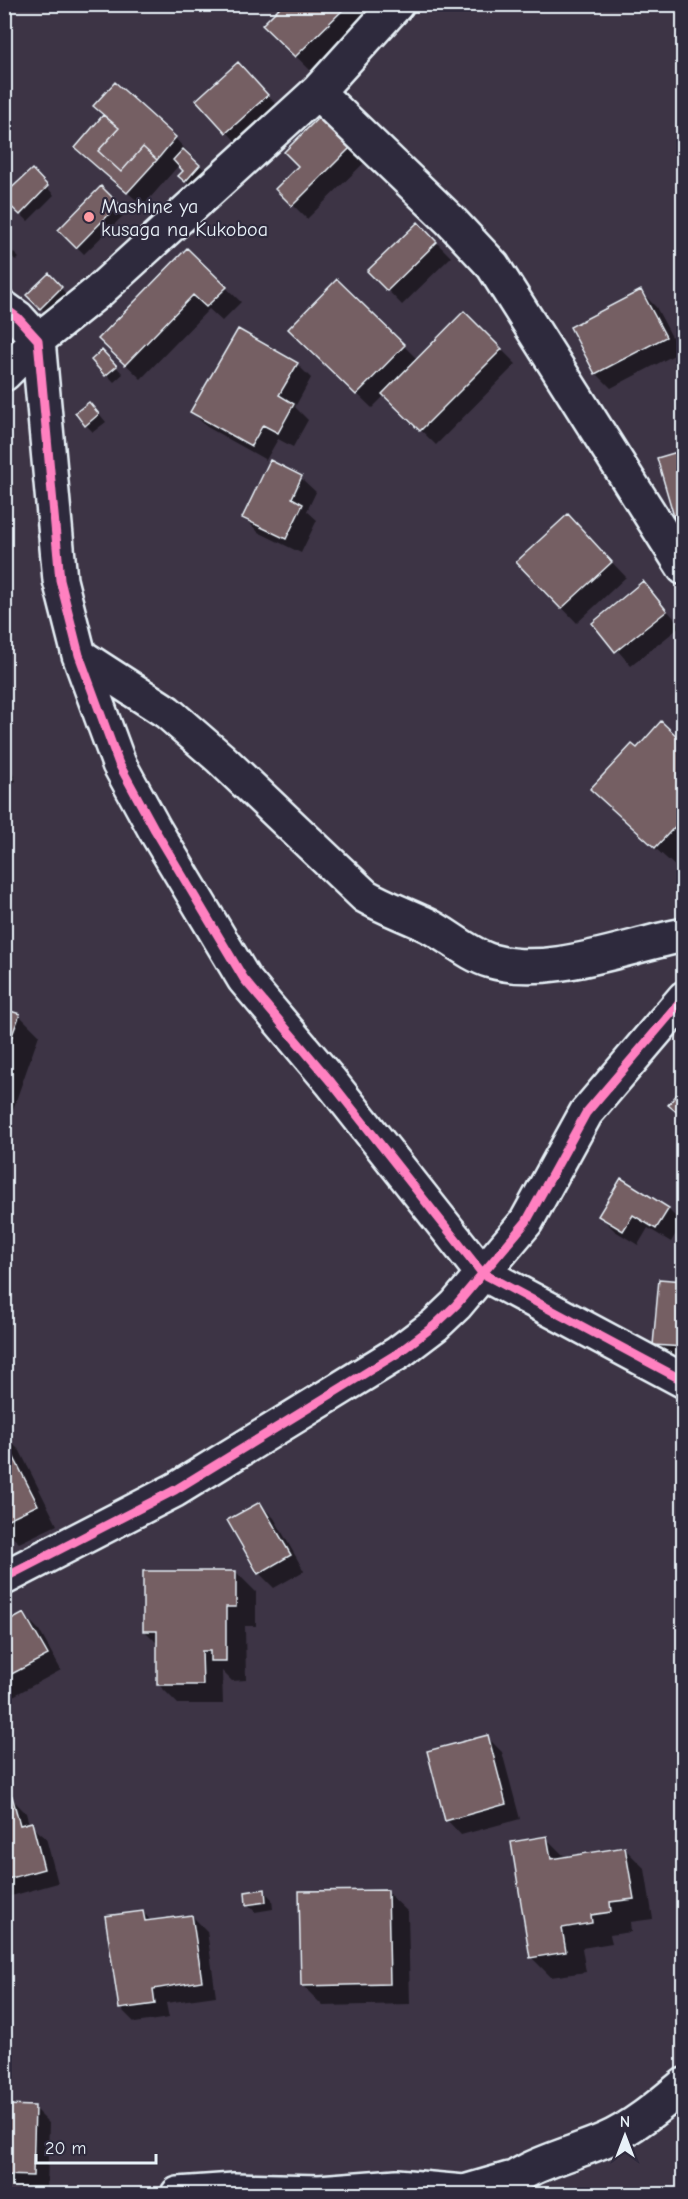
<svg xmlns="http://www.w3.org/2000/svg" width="688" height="2199" font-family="'Comic Neue',sans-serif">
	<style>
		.shadow { fill: #0007 }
		.building { fill: #755e64; stroke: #e8f1f8; stroke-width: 1.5 }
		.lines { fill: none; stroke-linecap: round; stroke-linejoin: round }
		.minor-casing { stroke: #e8f1f8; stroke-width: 38 }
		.minor { stroke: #2f2a3d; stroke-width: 33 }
		.cycleway-casing { stroke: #2f2a3d; stroke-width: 13 }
		.cycleway { stroke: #ff80c0; stroke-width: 9 }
		.poi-dot { fill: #ff9aa2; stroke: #2f2a3d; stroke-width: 2 }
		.labels { text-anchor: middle; stroke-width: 4.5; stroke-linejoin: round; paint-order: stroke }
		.poi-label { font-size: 20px; fill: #e8f1f8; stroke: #2f2a3d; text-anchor: start }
	</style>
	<rect width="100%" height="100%" fill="#3d3445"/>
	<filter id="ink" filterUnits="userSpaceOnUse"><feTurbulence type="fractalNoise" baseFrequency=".0167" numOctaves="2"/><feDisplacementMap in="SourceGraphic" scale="12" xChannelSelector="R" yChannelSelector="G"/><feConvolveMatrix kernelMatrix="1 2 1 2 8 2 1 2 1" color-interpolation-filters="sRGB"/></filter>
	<g filter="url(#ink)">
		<!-- shadow -->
		<path class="shadow" d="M285,4H362L370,13L311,71L264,25Z
			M253,79L282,111L241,147L227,132Z
			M328,110L372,155L307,219L277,189L300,166Z
			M105,115L175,138L207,173L193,188L180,176L185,171L179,165L143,206L77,148Z
			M4,163L10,169L4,174Z
			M32,171L54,195L28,221L4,198Z
			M101,188L126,213L84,254L60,230Z
			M418,224L451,257L402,305L369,271Z
			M4,243L19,258L16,261L7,251L4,252Z
			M187,250L241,302L222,321L209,309L141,379L100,339Z
			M4,260L12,273L4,281Z
			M49,276L68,296L48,315L28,295Z
			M641,292L656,307L680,352L611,388L596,373Z
			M465,313L516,364L436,445L385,395L372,408L290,329L404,346L418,360Z
			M109,359L123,374L114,382L93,360Z
			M297,364L311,378L295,407L308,420L293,447L278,439L266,460L207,427L192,412Z
			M97,411L106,422L93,432L86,425Z
			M270,462L301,478L316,492L307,511L317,520L301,553L258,532L244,517Z
			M582,531L626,577L577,623L518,562Z
			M643,583L681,626L631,666L594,623Z
			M684,745V859L676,867L612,809L637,750Z
			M4,755L16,781L4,786Z
			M4,1010L19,1015L39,1035L12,1112L4,1109Z
			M668,1209L682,1223L671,1242L648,1228L638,1245L615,1231L600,1216Z
			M684,1283V1360L669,1359L654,1344Z
			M4,1435L20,1451L57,1525L19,1543L12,1537L4,1541Z
			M259,1503L274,1518L304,1571L274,1588L259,1573Z
			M236,1572L256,1592V1626H245L246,1680L232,1681L222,1671L223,1704H178L158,1684V1644L145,1631Z
			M24,1615L39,1630L61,1670L4,1701V1626Z
			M487,1737L502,1752L520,1819L461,1835L447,1820Z
			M11,1798L26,1813L29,1824L46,1838L58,1883L4,1898V1800Z
			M546,1838L566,1858L625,1849L645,1869L653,1919L630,1922L631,1932L610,1935L612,1943L582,1948L586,1972L551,1977L531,1957Z
			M264,1891L272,1899L273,1909L255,1912L248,1904Z
			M387,1892L408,1912L410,2004L323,2006L302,1985Z
			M143,1912L152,1922L192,1916L207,1931L216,1996L166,2003L169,2018L135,2023L120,2008Z
			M4,2107L34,2108L49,2123L47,2190L11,2188L4,2182Z"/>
		<!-- building -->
		<path class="building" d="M283,4H349L295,57L262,25Z
			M238,62L268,95L226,133L196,100Z
			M115,82L176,137L157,160L143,147L121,172L98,151L119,128L93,106Z
			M328,108L359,139L292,206L275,189L298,166L284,152Z
			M103,115L119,128L98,151L121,172L143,147L157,160L127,193L75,148Z
			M183,149L200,165L185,182L178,176L183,171L173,160Z
			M32,169L48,186L20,215L4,200V195Z
			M101,186L119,204L76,248L58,230Z
			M418,222L437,242L387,291L367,271Z
			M187,248L227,287L206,307L193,295L125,365L98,339Z
			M49,273L62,287L40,309L26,295Z
			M337,279L405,345L356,395L288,329Z
			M641,290L666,337L595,374L570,327Z
			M464,311L502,349L420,431L382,394Z
			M238,329L298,363L279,395L294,404L278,433L263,425L251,446L190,412Z
			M102,350L117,366L105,376L91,360Z
			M89,402L99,414L85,426L75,413Z
			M684,450V525L677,527L657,458Z
			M270,460L302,476L292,498L303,504L286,539L242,518Z
			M568,514L612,562L561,609L516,562Z
			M643,581L667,611L615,652L592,623Z
			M661,721L684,743V817L655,848L590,789L632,744L637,748Z
			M4,1009L20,1014L4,1057Z
			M684,1086V1118L668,1105Z
			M621,1178L669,1208L656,1229L633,1215L623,1231L598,1216Z
			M659,1279L684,1281V1347L653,1345Z
			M4,1438L38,1505L4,1521Z
			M260,1502L291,1555L258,1574L227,1520Z
			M143,1571H236V1607H226V1661H210V1651H202L203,1685H157V1631H143Z
			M24,1613L48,1655L4,1678V1624Z
			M488,1735L506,1804L445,1821L427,1751Z
			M12,1796L20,1825L32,1822L44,1869L4,1880V1798Z
			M547,1836L551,1859L625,1847L634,1899L610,1902L611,1912L591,1915L592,1923L562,1928L566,1952L530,1958L511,1842Z
			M265,1889L266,1902L246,1905L245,1892Z
			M388,1890L390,1984L301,1986L299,1891Z
			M143,1911L145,1921L192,1915L202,1981L153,1989L155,2004L119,2009L105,1916Z
			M4,2105L35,2106L33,2176L4,2175Z"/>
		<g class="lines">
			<!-- minor casing -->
			<g class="minor-casing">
				<path id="minor" d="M317,92L450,220L493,266L684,568
					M4,308L18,318L38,340L60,580L79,655L119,764L155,830L244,979L331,1082L482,1273L684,1381
					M4,374L38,340L99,291L317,92L397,4
					M79,655L167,712L220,758L365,896C384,907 404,914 423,923C446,933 467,954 491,961C550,978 625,946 684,935
					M4,1578L175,1490L398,1353L435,1325L456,1305L526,1222L586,1113L684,998
					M178,2194L234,2190L319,2192L397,2186L464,2192L509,2179
					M494,2194C522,2165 568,2156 605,2140C633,2128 660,2105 684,2085"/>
			</g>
			<!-- minor -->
			<use href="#minor" class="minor"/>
			<!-- cycleway casing -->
			<g class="cycleway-casing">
				<path id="cycleway" d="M4,308L18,318L38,340L60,580L79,655L119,764L155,830L244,979L331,1082L482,1273L684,1381
					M4,1578L175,1490L398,1353L435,1325L456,1305L526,1222L586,1113L684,998"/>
			</g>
			<!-- cycleway -->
			<use href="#cycleway" class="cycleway"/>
		</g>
	</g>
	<!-- markers -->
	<circle class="poi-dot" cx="89" cy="217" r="6"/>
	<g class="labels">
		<!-- poi labels -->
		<g class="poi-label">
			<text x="101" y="213">Mashine ya<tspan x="101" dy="23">kusaga na Kukoboa</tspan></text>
		</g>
	</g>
	<!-- margin -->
	<rect width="688" height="2199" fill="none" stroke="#2f2a3d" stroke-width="24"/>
	<rect x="12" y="12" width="664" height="2175" fill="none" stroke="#e8f1f8" stroke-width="2" filter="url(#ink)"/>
	<!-- north arrow -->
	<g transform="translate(625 2136)" stroke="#2f2a3d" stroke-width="4.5" paint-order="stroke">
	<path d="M0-4.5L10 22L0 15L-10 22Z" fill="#e8f1f8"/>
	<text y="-9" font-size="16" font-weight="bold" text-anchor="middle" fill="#e8f1f8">N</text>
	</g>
	<!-- scale -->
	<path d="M36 2154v9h120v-9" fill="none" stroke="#e8f1f8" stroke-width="3"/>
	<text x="45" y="2154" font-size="18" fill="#e8f1f8" stroke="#2f2a3d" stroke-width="4.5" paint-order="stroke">20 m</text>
</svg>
